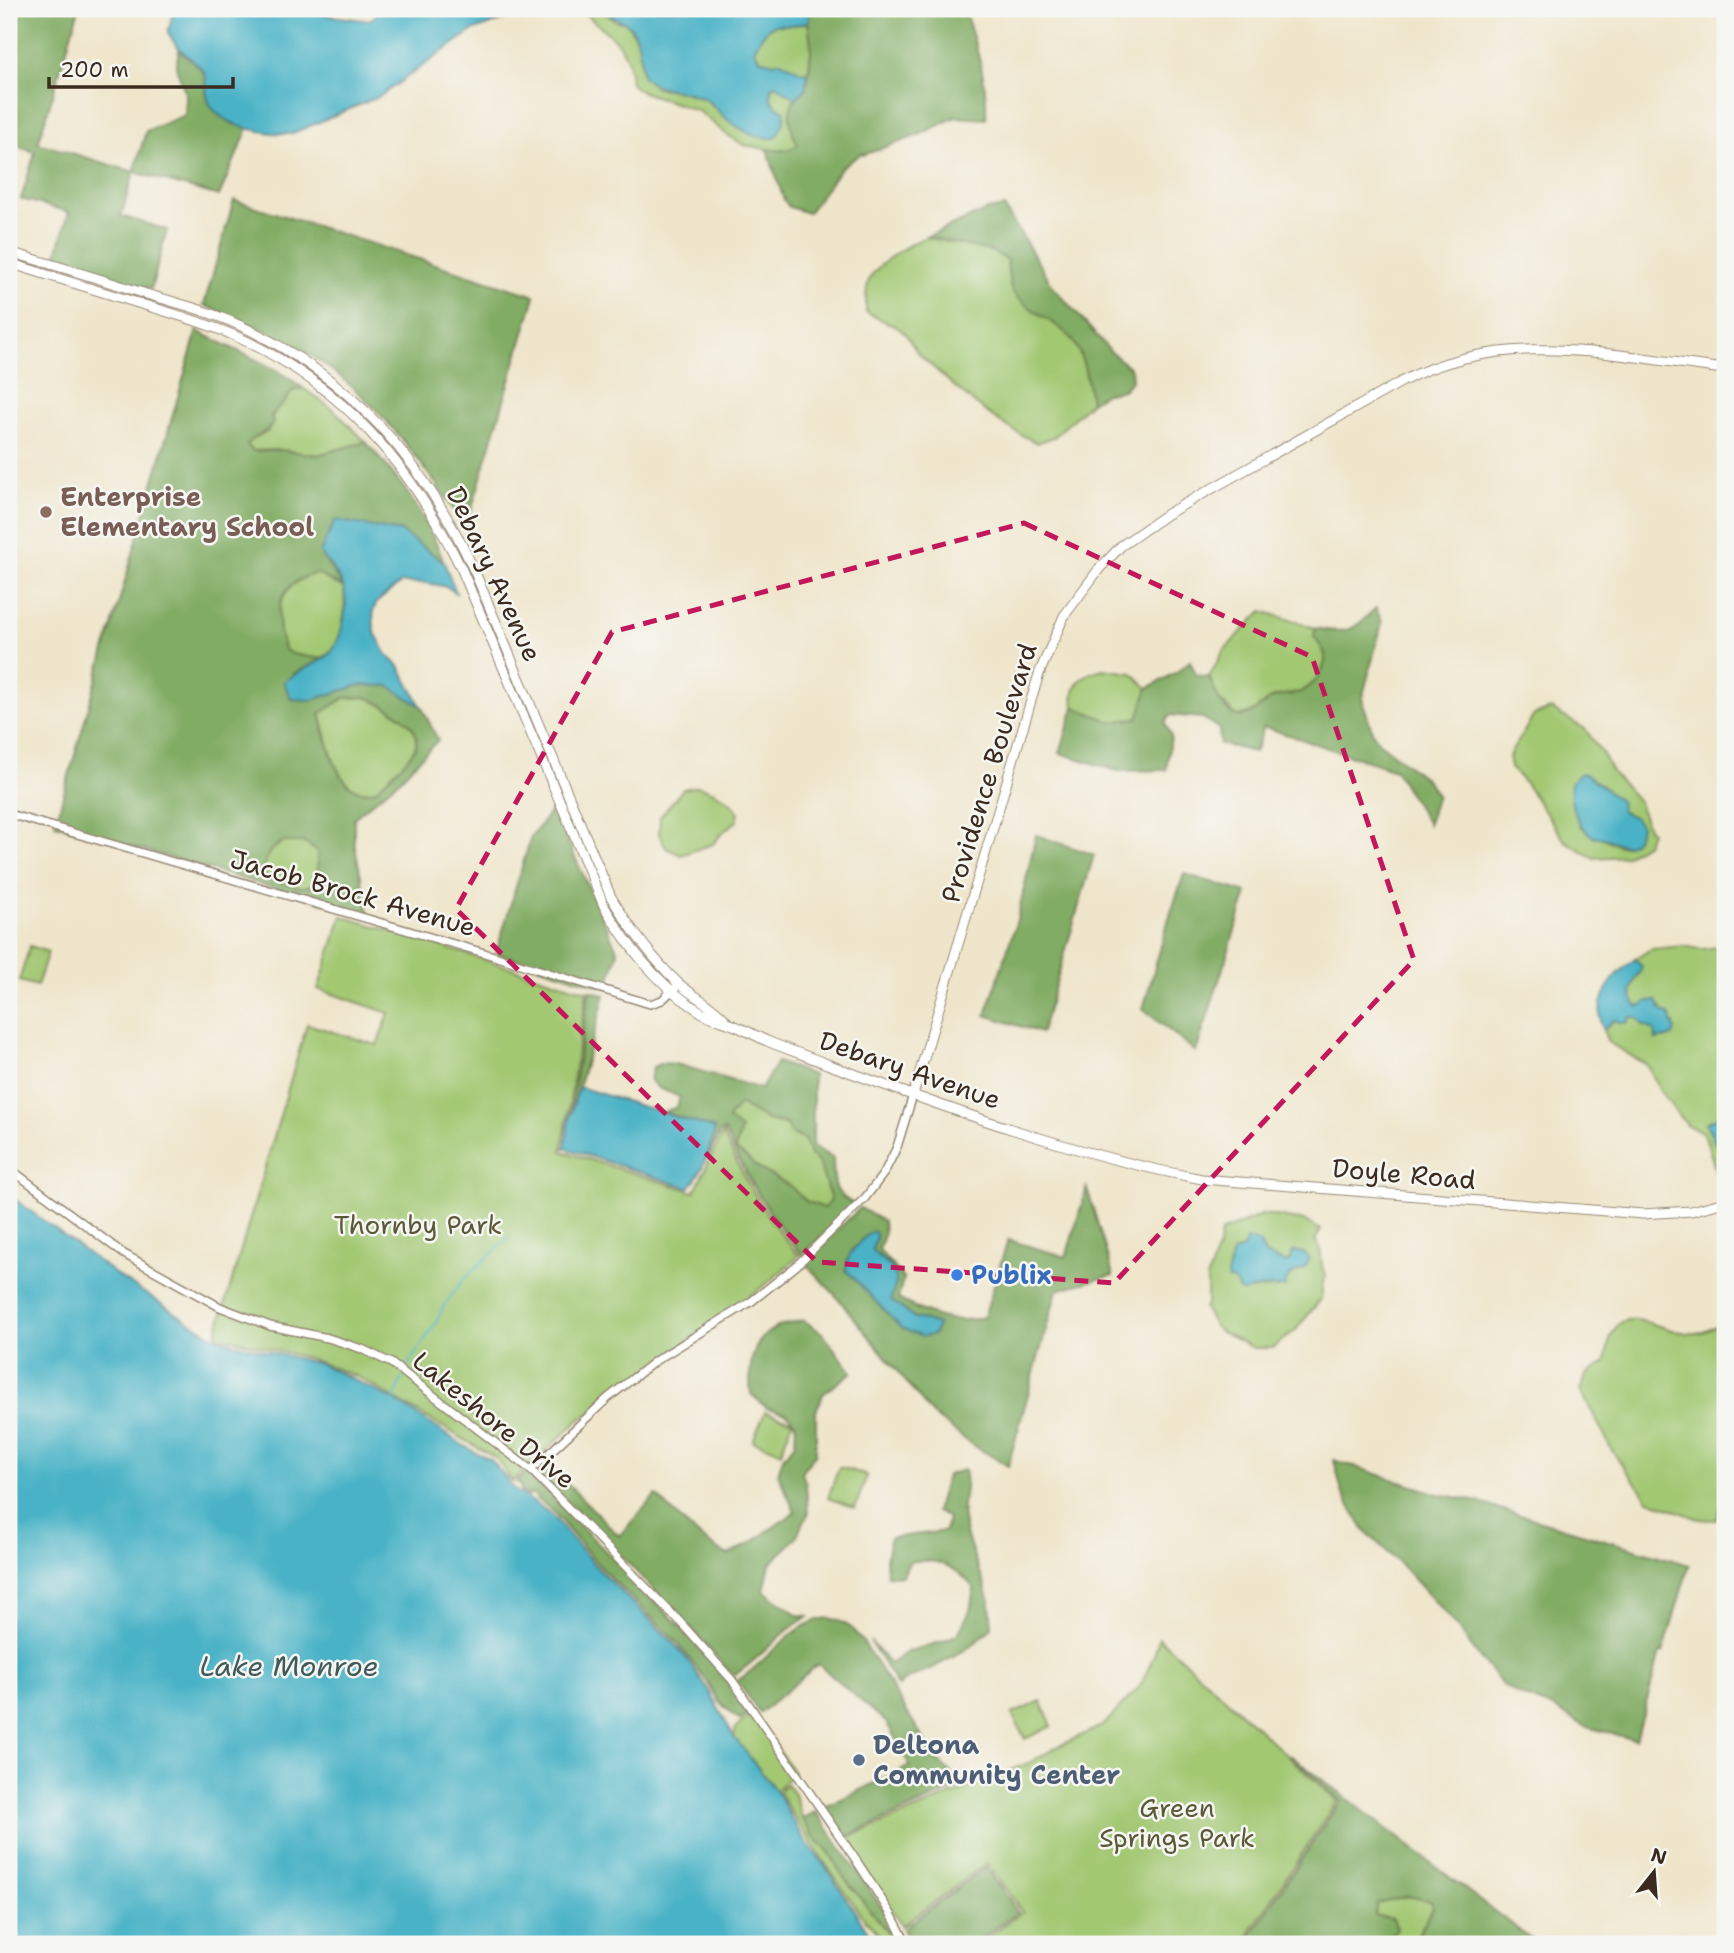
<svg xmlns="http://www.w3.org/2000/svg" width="1734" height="1953" font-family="'Shantell Sans',sans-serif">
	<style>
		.green { fill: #a2c872; stroke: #6e7948; stroke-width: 2; fill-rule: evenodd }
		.forest { fill: #81ac64; stroke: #5e6b41; stroke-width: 2; fill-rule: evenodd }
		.water { fill: #48b2c6; stroke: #426e72; stroke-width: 2 }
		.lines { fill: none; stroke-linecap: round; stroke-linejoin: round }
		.stream { stroke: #48b2c6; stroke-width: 2 }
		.minor-casing { stroke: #958874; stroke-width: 10 }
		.major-casing { stroke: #958874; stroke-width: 11 }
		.minor { stroke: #fff; stroke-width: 7 }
		.major { stroke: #fff; stroke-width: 9 }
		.marked { fill: none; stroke: #c2185b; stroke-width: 5; stroke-dasharray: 14 9; stroke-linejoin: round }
		.education-dot { fill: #8d6e63; stroke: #f6f6f2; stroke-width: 2.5 }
		.shop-dot { fill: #3f7fe0; stroke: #f6f6f2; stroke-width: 2.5 }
		.service-dot { fill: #5c6f8a; stroke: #f6f6f2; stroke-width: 2.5 }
		.labels { text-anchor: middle; stroke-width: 5; stroke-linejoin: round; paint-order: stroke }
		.education-label { font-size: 26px; font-weight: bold; fill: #785e54; stroke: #f6f6f2; text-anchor: start }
		.street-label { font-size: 26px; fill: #3b2a1e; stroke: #f6f6f2 }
		.park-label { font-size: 26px; fill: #5a5937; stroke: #f6f6f2 }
		.shop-label { font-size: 26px; font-weight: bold; fill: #366cbe; stroke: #f6f6f2; text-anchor: start }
		.service-label { font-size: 26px; font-weight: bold; fill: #4e5e75; stroke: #f6f6f2; text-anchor: start }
		.water-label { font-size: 28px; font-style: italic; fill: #405a59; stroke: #f6f6f2 }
	</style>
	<rect width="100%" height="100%" fill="#f6f6f2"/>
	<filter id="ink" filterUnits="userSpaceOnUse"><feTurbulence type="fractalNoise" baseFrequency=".0143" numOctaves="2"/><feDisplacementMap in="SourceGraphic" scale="14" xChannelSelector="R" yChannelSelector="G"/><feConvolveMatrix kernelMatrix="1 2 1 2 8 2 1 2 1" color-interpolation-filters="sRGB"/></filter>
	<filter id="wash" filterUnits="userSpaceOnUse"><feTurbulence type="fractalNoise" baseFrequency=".00686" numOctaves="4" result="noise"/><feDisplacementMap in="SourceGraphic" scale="28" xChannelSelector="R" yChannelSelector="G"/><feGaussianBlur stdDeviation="1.57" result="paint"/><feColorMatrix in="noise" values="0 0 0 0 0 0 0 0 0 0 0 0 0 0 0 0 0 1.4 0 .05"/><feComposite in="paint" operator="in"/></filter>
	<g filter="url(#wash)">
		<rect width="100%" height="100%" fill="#efe5ca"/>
		<!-- green -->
		<path class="green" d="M580,9H601L616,21L627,23L639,44L641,66L654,87L680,91L707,100L730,121L754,135L784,111C774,105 768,100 771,88L775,85C783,88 788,95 796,98L793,101V135L798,144L793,149L779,151L744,145L726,134L698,111L640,91L631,84C630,41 607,35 580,9Z
			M808,22L812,43L808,73L801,72L781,61L773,63L760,59L754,50C775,10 777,32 808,22Z
			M926,237L991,251L1007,260C1008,269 1008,285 1013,292C1027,312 1064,323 1075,344C1085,361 1088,384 1091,402L1054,437L1037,443C993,422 955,388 920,355C912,348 910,336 900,329C890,323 877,318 866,312C866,302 865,287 870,278C880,261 909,244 926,237Z
			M303,388L334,410L366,442L317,455L280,450L253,451L247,445L253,437L268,432C272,408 280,410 292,391Z
			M316,573L344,588C347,629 336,682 284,649C274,613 276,585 316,573Z
			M1262,611L1315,628L1314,636C1318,642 1324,649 1325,655C1327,669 1314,685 1302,691C1293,696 1280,693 1270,699C1259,706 1251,717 1237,716L1219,700L1209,677L1224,650Z
			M1103,669L1132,673L1148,688L1139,718L1112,722L1074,707C1071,684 1081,674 1103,669Z
			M367,697C386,707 433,727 411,755C401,767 387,779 375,791C371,791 363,792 359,791C334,783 327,736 320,714L344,698Z
			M1551,709L1585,729L1604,756L1612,772L1639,802L1645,822L1651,832L1647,843L1626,856L1594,858L1565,841L1525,783L1511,768L1509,756L1534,715ZM1588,775L1620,801L1621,811L1634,817L1636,839L1627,845L1619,846L1581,827L1572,805Z
			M697,786C712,790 732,799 739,813L737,821L724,831L713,844L681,855L666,848L659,834L660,817L683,789Z
			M283,842H303L317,851L318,872L315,884C300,891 271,884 262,871L270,851Z
			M342,916L587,991L562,1151L694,1192L723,1133C744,1180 766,1217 799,1256L769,1282L577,1422L512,1482L497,1459L358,1377L308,1358L216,1335L307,1024L377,1045L389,1013L318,989Z
			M30,946L48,952L37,986L19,981Z
			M1684,946C1690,947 1697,949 1703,949C1713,948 1718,944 1725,954V1108L1717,1118L1706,1123L1717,1146L1725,1152V1186L1716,1172L1706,1139L1701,1131L1688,1126L1678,1115L1660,1090L1648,1066L1608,1042L1603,1030L1614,1020L1636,1017L1664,1039L1673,1036L1674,1024L1662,1011L1661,1007L1635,1006C1625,988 1637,981 1642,967L1635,959L1651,949Z
			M739,1104L767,1120L786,1124L791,1134L804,1139L810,1155L819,1163L831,1200L824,1208L806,1201L790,1186L761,1170L735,1149L728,1119Z
			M1264,1214L1305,1221L1321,1230L1315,1240C1325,1251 1318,1266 1326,1277L1323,1281L1321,1299L1295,1331L1272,1348H1254L1217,1330L1204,1308L1207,1303V1279L1219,1245L1221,1232ZM1247,1239L1260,1244L1265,1255L1287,1263L1294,1251L1300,1253L1308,1262C1303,1276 1286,1269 1285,1287L1248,1290L1227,1276L1235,1251L1243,1249Z
			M1725,1318V1496L1716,1520L1699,1519L1648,1500L1613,1452L1581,1391L1586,1375L1606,1362C1614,1267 1679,1369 1725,1318Z
			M765,1412L793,1421L781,1452L753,1441Z
			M839,1467L867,1475L855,1508L828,1498Z
			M1159,1638L1337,1801L1242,1944H978L1022,1912L987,1863L902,1926L845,1839L1029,1763L1061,1745L1104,1725L1141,1685L1154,1656Z
			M1041,1701L1052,1726L1025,1739L1012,1714Z
			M753,1712L794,1773L776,1791L734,1737L736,1728Z
			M787,1784L796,1798L802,1818L813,1836L830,1853L841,1874L897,1944H885C879,1932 869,1926 861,1915C833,1874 804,1835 779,1792Z
			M1408,1896L1431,1901L1432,1908L1414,1944H1382L1397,1928L1375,1915L1377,1902Z"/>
		<!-- forest -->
		<path class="forest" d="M9,9H79L38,143L134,172L146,131L185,115L186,95L176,66L179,50C196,65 209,69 206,94L233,124L249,126L219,196L134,172L121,216L167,230L151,289L55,260L69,212L21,199L35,152L9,144Z
			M810,9H964C976,46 988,79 986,119L955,117L919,135L863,155L862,153L841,168L808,213L789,207L784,200L767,149C778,151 789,152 798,144C792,133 786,115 793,102C795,97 802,95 804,90C810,80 809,63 811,52C812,37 805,23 810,9Z
			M234,200L535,296L466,528C423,463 375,395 307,353C275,333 239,320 204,305Z
			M1004,207L1054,288L1110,351L1131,369L1132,380L1123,390L1106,393L1091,402C1088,384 1085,361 1075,344C1063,323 1027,312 1013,292C1008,285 1009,269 1007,260L991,251L926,237L988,210Z
			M197,331L277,370L303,388L292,391L285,402L271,415L273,423C265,435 256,434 247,445L253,451L280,450L317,455L366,442C403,484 423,510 444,562L401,532L335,520L320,553L344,588L316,573C275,585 274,613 284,649L292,654L322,659L293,674L312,700L360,685L390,686L421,706L438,740L399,780L354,818V842L369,916L55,824ZM367,697C386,707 433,727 411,754C401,767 387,778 376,790C371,791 363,792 359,791C334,783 326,736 320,714L344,698ZM282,842H303L317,851L318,872L315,885C300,891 282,883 267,879L262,871L270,851Z
			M1376,608L1382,623L1362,699L1373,734L1381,744L1426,779L1437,795L1428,824L1395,770L1264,727L1255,752L1220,744L1219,729L1203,718L1170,715L1165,723L1171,736L1166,770L1118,771L1060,753L1074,707L1112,722L1138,718L1148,688L1177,672L1190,661L1196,675L1209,677C1215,690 1221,711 1237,716C1249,720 1262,704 1271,699C1280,693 1293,696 1303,691C1314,685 1327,669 1325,655C1324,649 1317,642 1314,636L1315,628C1348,635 1352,631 1376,608Z
			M553,809L618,952L607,988L496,953L531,837Z
			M1036,835L1094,855L1041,1033L986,1015L1017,920Z
			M1184,874L1247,893L1196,1052L1143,1009L1169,918Z
			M589,990L605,995L569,1120L589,991Z
			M777,1062L813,1075V1147L833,1158C834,1182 831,1192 854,1204L802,1255C769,1216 746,1178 725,1131L720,1132L707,1159L715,1129L664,1112L677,1107L680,1097L658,1088L650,1080L653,1067L662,1063L676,1064L761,1089ZM739,1104L767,1120L786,1124L791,1134L804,1139L810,1155L819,1163L831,1200L824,1208L806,1201L790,1186L761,1170L735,1149L741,1130L728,1119Z
			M1087,1188L1113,1275L1057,1290L1008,1466L971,1444L933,1415L837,1297L804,1262L860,1208L883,1221L884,1235L879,1249C886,1261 897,1267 903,1279L898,1299C926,1314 952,1326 984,1317L1008,1240L1066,1257ZM876,1237L872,1250C881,1260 898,1267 896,1283C895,1289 891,1294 891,1300L913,1317L938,1325L901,1328L853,1249Z
			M803,1320L822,1333L852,1372L823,1394L816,1411V1453L802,1472L806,1485L808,1514L795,1539L770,1564L764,1591L798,1615L809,1616C780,1631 761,1659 733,1676L684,1620L536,1470L545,1461L619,1536L656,1495C679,1518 699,1540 728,1555L749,1544L795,1512L778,1474L783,1457L795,1444L796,1424L786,1413L767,1408L751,1394C748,1369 751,1341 775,1328C783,1324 795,1323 803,1320Z
			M1334,1460L1438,1494L1470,1500L1689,1565L1663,1653H1660L1636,1740L1587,1727L1549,1706L1519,1695L1503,1685L1479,1657L1451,1619L1404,1568L1362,1528L1342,1492Z
			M964,1470C969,1487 960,1502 963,1519C967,1548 982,1572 989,1599C991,1608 991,1618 992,1627C967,1654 936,1666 903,1681L898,1687L870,1641L890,1664L909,1651L944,1641L958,1634L970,1611L974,1588C956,1566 936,1557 909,1562L903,1576L887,1575L886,1560L890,1538L945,1531L948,1517L936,1512L947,1475Z
			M527,1472L679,1625L729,1682L750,1711L740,1720L719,1702L708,1683L675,1640L600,1567L552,1510L538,1500L533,1493L528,1496L521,1491V1486L516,1482Z
			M828,1618C846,1621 853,1629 863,1642L937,1760L964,1785L843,1838L823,1808L910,1766L887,1723L818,1664L760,1713L737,1681C767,1663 791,1622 828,1618Z
			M1290,1755L1537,1944H1414L1432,1908L1431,1901L1408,1896L1377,1903L1375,1915L1393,1919L1397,1928L1382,1944H1245L1340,1801Z
			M816,1812L888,1916L903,1944H897L841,1874L830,1853L813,1836L802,1818Z
			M986,1867L1018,1912L973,1944H910L903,1929Z"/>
		<!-- water -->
		<path class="water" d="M174,9H279L364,20C372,20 376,17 379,9H511L514,16L472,31L380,96L291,134C265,134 211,126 207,95C205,85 209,78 202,69C190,56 176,50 168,32Z
			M601,9H810L808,22C777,32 774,10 754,50L760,59L773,63L781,61L801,72L808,73L805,90L796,98C788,95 783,88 775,85L771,87C768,99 773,106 784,111C786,121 781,130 775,138C756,140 734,126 721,114C716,109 711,102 705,99C684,87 661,93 643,77C640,62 641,32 626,23C617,17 609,18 601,9Z
			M335,520L401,532L444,562L456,593L447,587L427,583H401L377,602L373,611L374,631L387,655L399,666L421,706L389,686L360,685L312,700L291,699L284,682C297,671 313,666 326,657C341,646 349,606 344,590C341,577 328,563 320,553Z
			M1581,773L1588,775L1620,801L1621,811L1634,817L1641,826C1630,863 1614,834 1593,837C1575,822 1569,806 1571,782Z
			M1635,959L1642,967C1637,981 1625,988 1636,1006L1640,1007L1647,1001H1657L1662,1011L1670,1015L1675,1030L1673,1036L1656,1040L1654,1030L1643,1025L1636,1017H1630L1628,1022L1622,1023L1614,1020L1603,1030C1593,999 1611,977 1635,959Z
			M579,1087L715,1129C709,1151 704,1169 689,1188L565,1148L569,1120Z
			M1725,1108V1152L1717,1146L1706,1123L1717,1118Z
			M9,1195L118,1276L210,1335L233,1343L320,1364L351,1378L398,1402L464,1446L492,1461L515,1490L550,1513L598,1569L673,1642L687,1659L709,1691L734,1737L776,1791L803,1838L823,1863L876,1944H9Z
			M871,1232H875L876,1237L872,1250C881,1260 898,1267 896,1283C895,1289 891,1294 891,1300L913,1317L938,1325L934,1334L922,1337L901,1328L846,1270C846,1253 859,1242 871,1232Z
			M1247,1239L1259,1242L1265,1255L1287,1263L1290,1260L1294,1251L1304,1253L1309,1259C1305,1278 1287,1265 1285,1287C1273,1287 1254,1286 1244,1292L1239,1291L1235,1282L1228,1279L1227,1276L1233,1252L1243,1249Z"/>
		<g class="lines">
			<!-- stream -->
			<path class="stream" d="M406,1368L435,1325L445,1304L464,1279L510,1237
				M394,1400L402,1379"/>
		</g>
	</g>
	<g filter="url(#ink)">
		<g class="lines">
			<!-- minor casing -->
			<g class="minor-casing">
				<path id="minor" d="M9,814L481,952L650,1004L662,1000L679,984
					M9,1168L124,1254L220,1307L270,1326L328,1338L362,1349L391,1363L531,1470L681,1623L732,1680L856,1860L891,1914L907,1944
					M531,1470L608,1398L655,1361L752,1301L796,1266L865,1198L884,1173L897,1147L913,1095"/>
			</g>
			<!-- major casing -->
			<g class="major-casing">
				<path id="major" d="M9,252C55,265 100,279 146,294C178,303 211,312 241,326C351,377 424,461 474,570L611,897C630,928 651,957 677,982C693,997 714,1005 728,1023
					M9,263C53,277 97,290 141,304C172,313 203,322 233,335C342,383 411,465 462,570L604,906C628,946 655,982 695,1008C706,1016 716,1019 728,1023C742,1028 754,1035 767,1041C786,1049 807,1056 827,1064C949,1109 1074,1155 1202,1179L1643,1214L1691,1211L1725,1202
					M913,1095L1039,674L1064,616L1099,569L1121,546L1167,514L1401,382C1502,327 1617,356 1725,369"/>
			</g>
			<!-- minor -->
			<use href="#minor" class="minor"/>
			<!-- major -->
			<use href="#major" class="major"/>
		</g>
	</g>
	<!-- marked area -->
	<path class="marked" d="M1024,523L1312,657L1414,960L1114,1283L817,1262L456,909L612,632Z"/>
	<!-- markers -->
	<circle class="education-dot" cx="46" cy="512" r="7"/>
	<circle class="shop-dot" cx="957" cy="1275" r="7"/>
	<circle class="service-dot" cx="859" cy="1760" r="7"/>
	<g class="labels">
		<!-- education labels -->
		<g class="education-label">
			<text x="60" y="506">Enterprise<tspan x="60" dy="30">Elementary School</tspan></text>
		</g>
		<!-- street labels -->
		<g class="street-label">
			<text transform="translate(494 574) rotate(65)" y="9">Debary Avenue</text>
			<text transform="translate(989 773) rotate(-73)" y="9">Providence Boulevard</text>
			<text transform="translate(353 893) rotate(16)" y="9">Jacob Brock Avenue</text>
			<text transform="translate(910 1070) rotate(19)" y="9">Debary Avenue</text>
			<text transform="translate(1404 1174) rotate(5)" y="9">Doyle Road</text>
			<text transform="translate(494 1420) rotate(39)" y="9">Lakeshore Drive</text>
		</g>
		<!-- park labels -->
		<g class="park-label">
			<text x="418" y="1234">Thornby Park</text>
			<text x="1177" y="1817">Green<tspan x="1177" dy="30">Springs Park</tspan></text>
		</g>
		<!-- shop labels -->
		<g class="shop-label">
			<text x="971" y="1284">Publix</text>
		</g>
		<!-- service labels -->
		<g class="service-label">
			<text x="873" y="1754">Deltona<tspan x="873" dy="30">Community Center</tspan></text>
		</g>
		<!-- water labels -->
		<g class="water-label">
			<text x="289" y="1676">Lake Monroe</text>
		</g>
	</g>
	<!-- margin -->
	<rect width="1734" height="1953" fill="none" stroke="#f6f6f2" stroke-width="35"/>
	<!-- north arrow -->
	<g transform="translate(1654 1872) rotate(17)" stroke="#f6f6f2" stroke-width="5" paint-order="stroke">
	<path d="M0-5L12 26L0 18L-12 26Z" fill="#3b2a1e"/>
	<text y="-10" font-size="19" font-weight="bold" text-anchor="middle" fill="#3b2a1e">N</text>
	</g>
	<!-- scale -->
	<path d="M49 77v10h184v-10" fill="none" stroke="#3b2a1e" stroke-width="3.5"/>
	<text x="60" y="77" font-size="21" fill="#3b2a1e" stroke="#f6f6f2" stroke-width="5" paint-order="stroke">200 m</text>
</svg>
